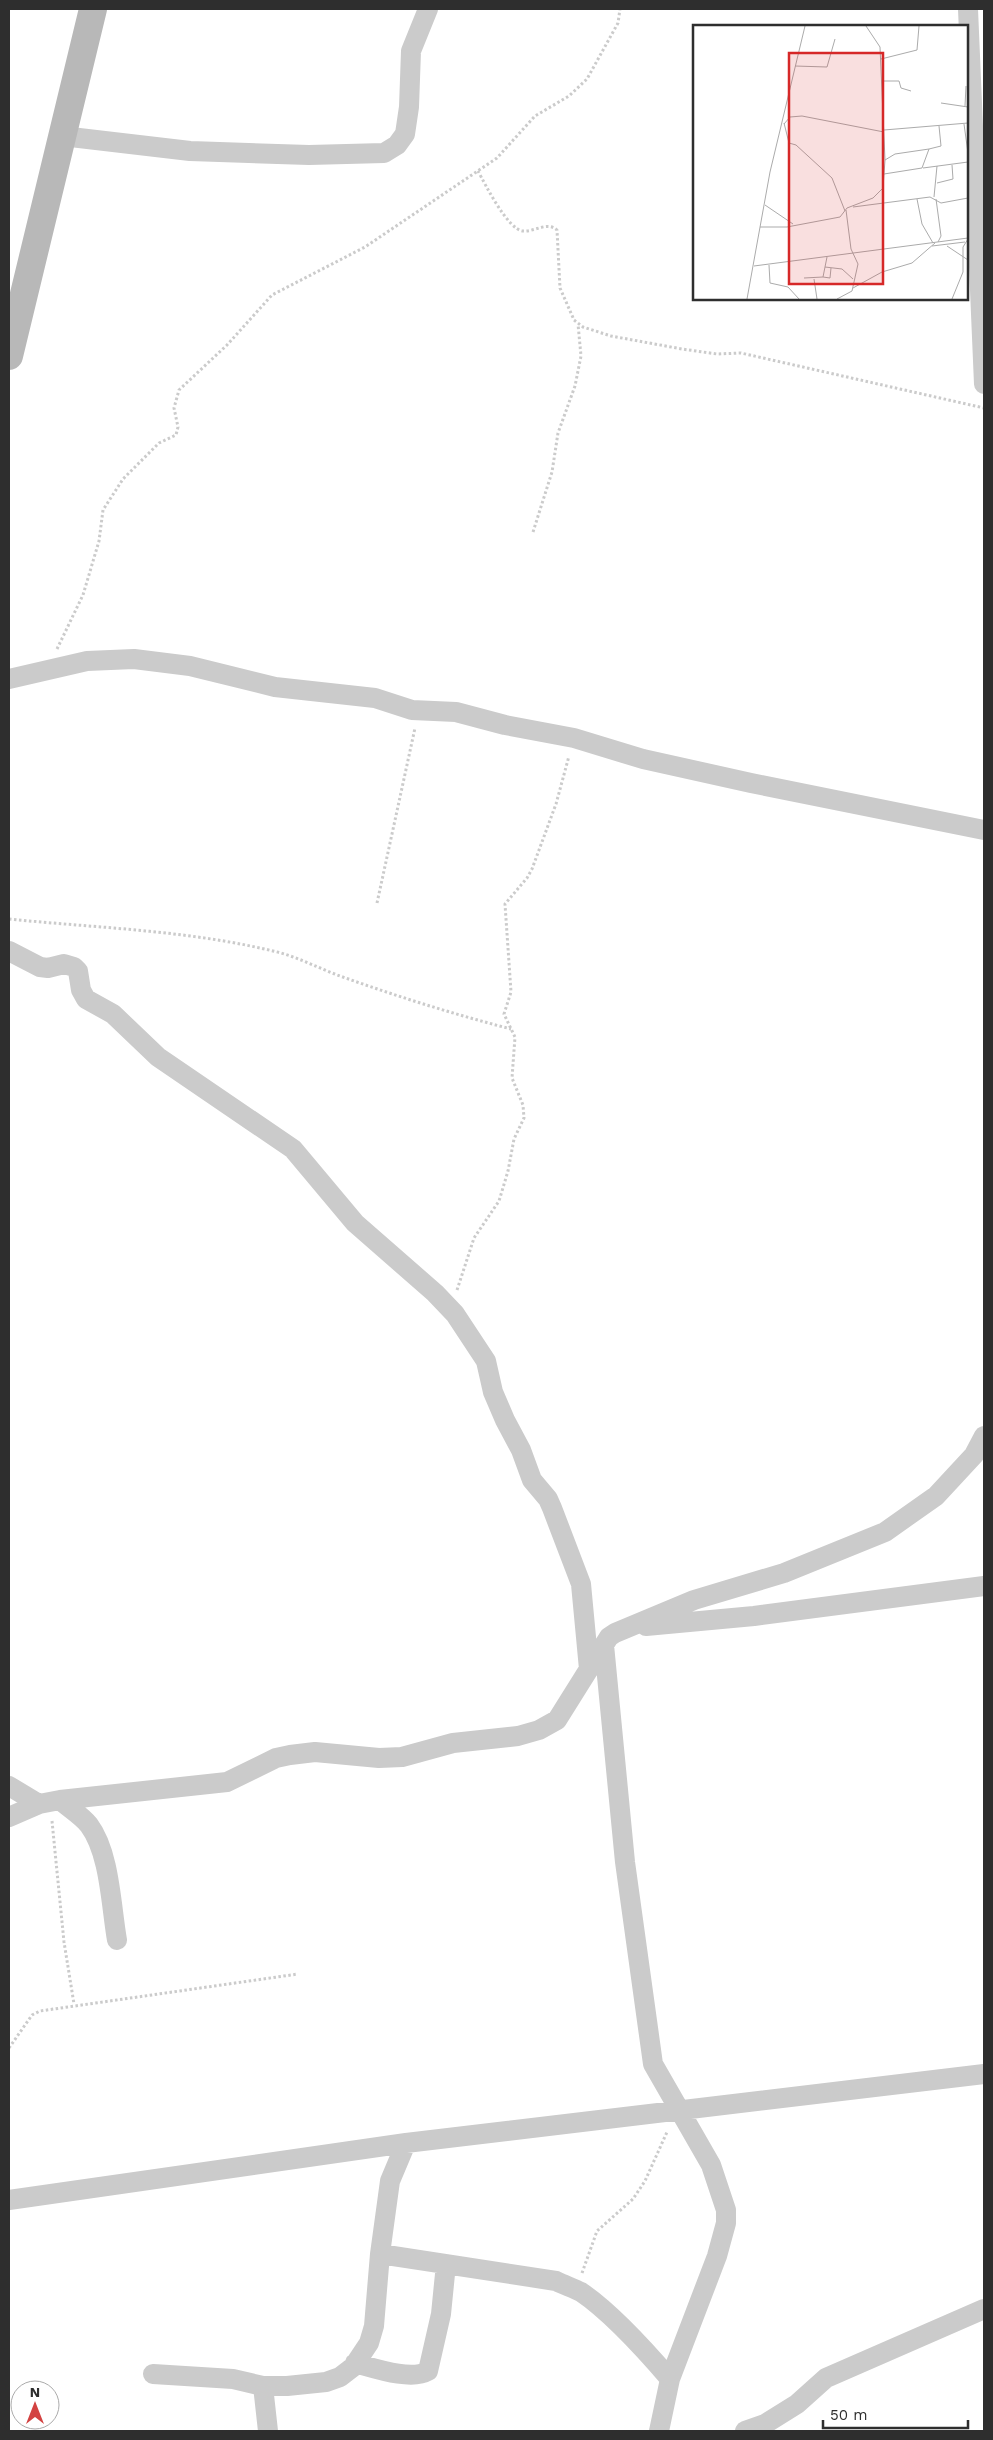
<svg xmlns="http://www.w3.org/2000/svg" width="993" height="2440" font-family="'Work Sans',sans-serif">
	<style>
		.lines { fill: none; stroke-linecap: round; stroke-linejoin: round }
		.path { stroke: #cbcbcb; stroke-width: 3; stroke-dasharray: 2.5 2.5; stroke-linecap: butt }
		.street { stroke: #cbcbcb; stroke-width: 20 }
		.secondary { stroke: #b8b8b8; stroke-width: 28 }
		.inset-road { fill: none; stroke: #ababab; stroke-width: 1 }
		.view { fill: #d62828; fill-opacity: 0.15; stroke: #d62828; stroke-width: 2.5 }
		.inset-edge { fill: none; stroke: #2e2e2e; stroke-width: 2.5 }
	</style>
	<rect width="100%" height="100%" fill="#fff"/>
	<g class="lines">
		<!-- path -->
		<path class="path" d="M478,171C485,184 508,230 523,231C535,232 547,221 557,230L560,288L574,320L583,327L611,336L682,349L717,354L741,353L984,408
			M533,532L552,472L558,433L575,386L581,356L578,324
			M57,649L83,595L99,541L103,510L123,479L159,443L176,435L178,427L174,408L179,390L227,345L272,295L365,247L497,158L535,116L569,96L587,79L618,23L620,9
			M377,903L415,728
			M9,919C97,928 186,930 273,951C296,956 318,968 340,976C396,996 453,1014 511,1029
			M457,1290L474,1238L499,1201L508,1171L514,1139L524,1118L523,1105L512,1078L515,1037L504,1014L511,992L505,904L527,878L532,869L556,804L569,756
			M52,1821L64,1942L74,2004
			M9,2048L32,2015L40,2011L298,1974
			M582,2273L597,2231L633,2199L645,2181L667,2132"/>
		<!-- street -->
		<path class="street" d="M968,9L984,384
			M62,136L190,151L309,155L384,153L397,145L405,134L409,107L411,51L428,9
			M9,679L87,661L134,659L190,666L275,687L375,698L412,710L456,712L505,725L574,738L643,759L751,783L984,830
			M9,951L40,967L48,968L64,964L74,967L78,971L81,990L86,999L113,1014L158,1057L293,1149L355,1223L435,1293L455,1314L486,1361L493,1392L505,1420L521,1450L532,1480L548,1499L552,1508L581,1584L589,1669
			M646,1626L754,1616L984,1586
			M604,1645L625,1862L653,2064L711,2165L726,2210V2223L717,2256L670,2379L659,2431
			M9,1786L39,1804
			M60,1800C69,1808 82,1816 89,1825C110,1853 111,1906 117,1940
			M9,1817L39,1804L60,1800L227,1782L276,1758L290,1755L315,1752L379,1758L402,1757L453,1743L518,1736L539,1730L557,1720L609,1637L615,1633L694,1600L784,1573L885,1532L936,1496L974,1455L984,1436
			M9,2200L406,2143L984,2074
			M380,2254L556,2281C564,2285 573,2288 581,2292C612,2313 646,2351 670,2379
			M355,2363C374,2368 411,2381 428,2371L441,2314L446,2264
			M153,2374L233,2379L263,2386H287L326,2382L340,2377L353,2367L369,2343L374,2326L380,2254L390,2181L406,2143
			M263,2386L268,2431
			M745,2431L765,2424L797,2404L826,2378L984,2309"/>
		<!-- secondary -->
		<path class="secondary" d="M9,356L93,9"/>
	</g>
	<!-- overview -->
	<g transform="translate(693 25)">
		<rect width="275" height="275" fill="#fff"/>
		<path class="inset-road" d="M188,34L224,25L226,1M102,41L134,42L142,14M189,56H206L208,63L218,66M248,78L275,82M272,81L273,61M91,98L96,118L103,120L139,153L152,186M91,99L97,92L109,91L191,107M271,99L275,128M191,105L275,98M192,135L202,129L236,124M230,143L275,137M191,149L229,143L236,124L248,121L246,101M244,158L260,154L259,140M241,172L244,141M224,174L229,199L240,218M243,174L248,211L245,217M72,180L100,199M160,182L237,172L248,178L275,173M67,202H94L147,192L154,183L180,173L190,163L192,135L187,22L173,1M239,221L272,217M254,221L275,235M76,240L77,258L95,262L106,274M61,241L275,213M132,242L149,244L160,254M130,252L137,253L138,243M111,253L130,252L134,232M121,254L124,274M160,263L189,247L219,238L242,218M54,274L77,147L112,1M144,274L159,266L165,239L158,224L153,185M259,274L270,247V222L275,214"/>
		<path class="view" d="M96,28H190V259H96Z"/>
		<rect width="275" height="275" class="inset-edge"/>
	</g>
	<!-- border -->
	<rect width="993" height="2440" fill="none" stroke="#2e2e2e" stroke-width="20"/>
	<!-- north arrow -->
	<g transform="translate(35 2405)"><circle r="24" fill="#ffffff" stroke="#ababab"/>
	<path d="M0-4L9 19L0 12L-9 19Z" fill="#d34241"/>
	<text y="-8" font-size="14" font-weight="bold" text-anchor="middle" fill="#2e2e2e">N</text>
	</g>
	<!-- scale -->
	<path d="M823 2420v8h145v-8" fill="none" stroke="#2e2e2e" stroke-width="2.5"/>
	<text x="830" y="2420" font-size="15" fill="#2e2e2e" stroke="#ffffff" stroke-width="4" paint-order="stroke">50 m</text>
</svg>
